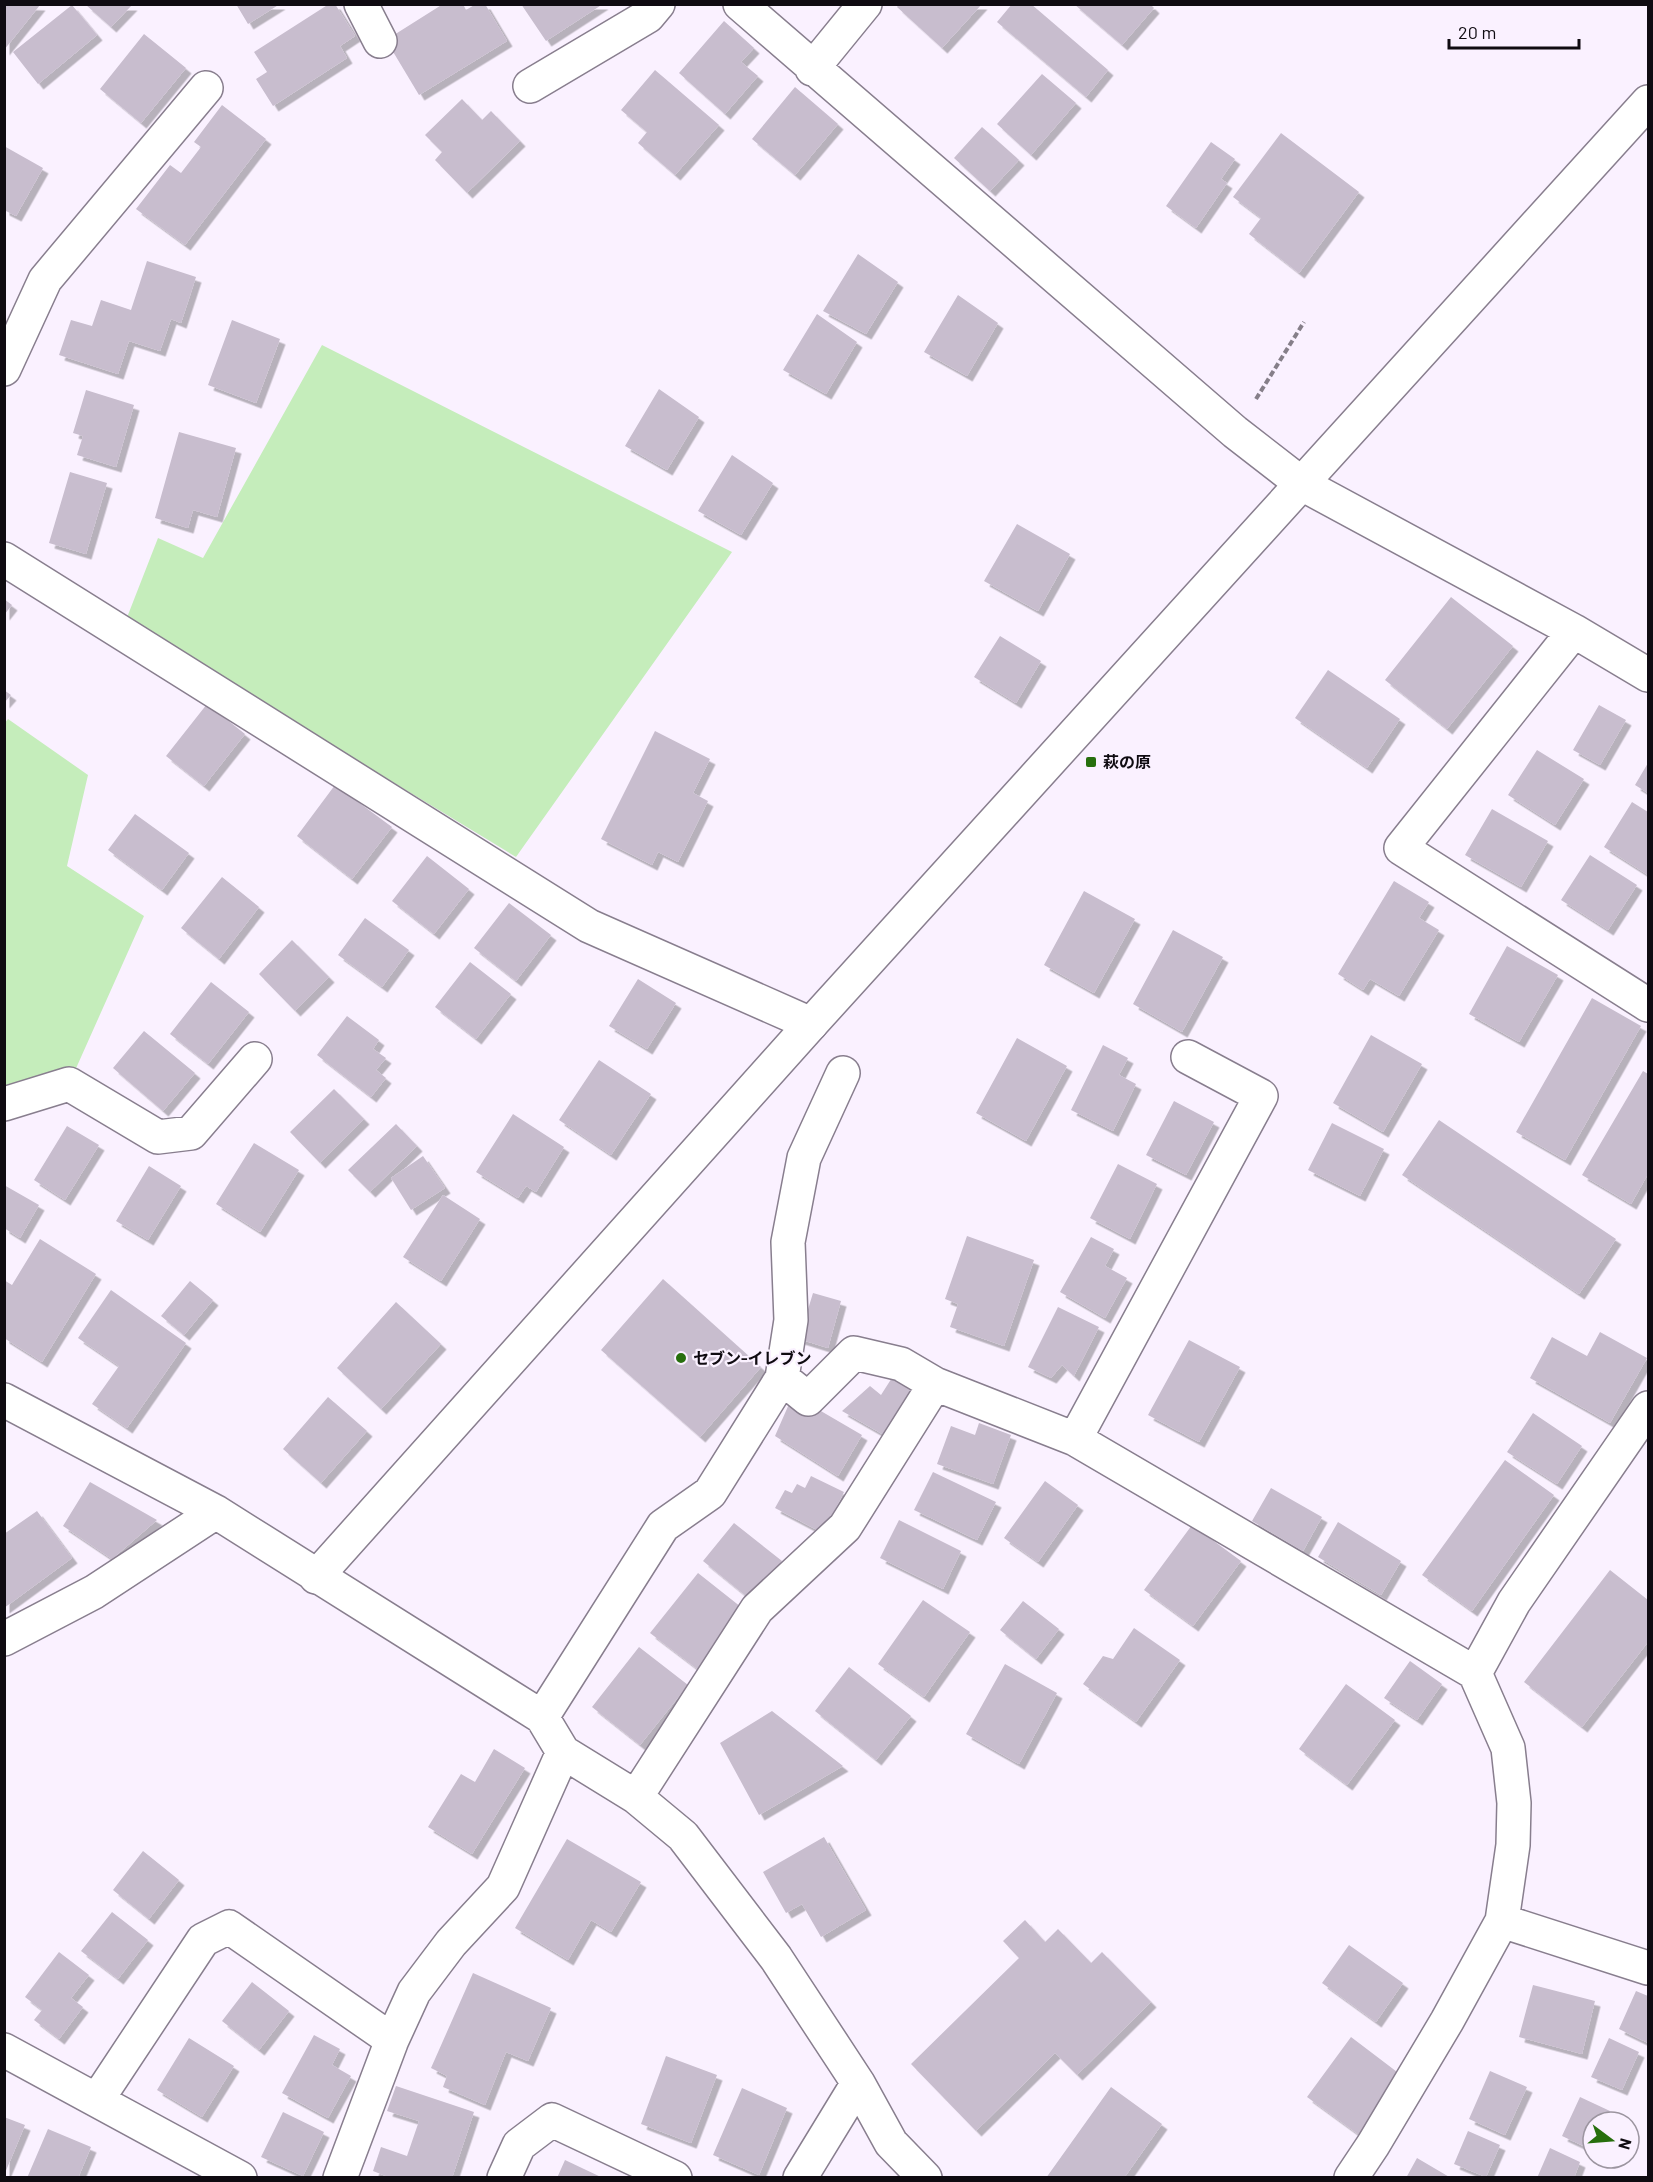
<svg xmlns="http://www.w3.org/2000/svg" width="1653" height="2182" font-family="Barlow,'Noto Sans JP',sans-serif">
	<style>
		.green { fill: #c5edbb }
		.building { fill: #c8bdce; filter: url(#shadow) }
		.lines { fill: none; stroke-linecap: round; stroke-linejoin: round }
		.minor-casing { stroke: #887e8e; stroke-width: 36 }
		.tertiary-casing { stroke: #887e8e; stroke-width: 36 }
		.path { stroke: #867f89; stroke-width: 4; stroke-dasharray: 6 3; stroke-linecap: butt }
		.minor { stroke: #fff; stroke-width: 33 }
		.tertiary { stroke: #fff; stroke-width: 33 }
		.poi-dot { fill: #276f0d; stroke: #faf1ff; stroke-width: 2 }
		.labels { text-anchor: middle; stroke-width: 4.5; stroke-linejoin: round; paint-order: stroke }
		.poi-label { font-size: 16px; font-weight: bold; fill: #0f0b11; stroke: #faf1ff; text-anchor: start }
	</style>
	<defs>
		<filter id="shadow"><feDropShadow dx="5.5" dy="5.5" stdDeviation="0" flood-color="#0004"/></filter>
	</defs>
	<rect width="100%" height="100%" fill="#faf1ff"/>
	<!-- green -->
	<path class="green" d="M322,345L732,552L516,857L126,620L158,538L203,558Z
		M8,719L88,775L67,866L144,916L69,1084L4,1105V724Z"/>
	<!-- building -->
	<path class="building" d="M4,4L40,5L4,50Z
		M236,4H280L248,24Z
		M329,4H335L355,36L340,46L347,58L273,106L256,79L267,72L254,52Z
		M443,4H463L466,10L476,4H485L507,41L419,95L386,40Z
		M521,4H603L546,41Z
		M899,4H982L942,48L897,7Z
		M1012,4H1031L1108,70L1086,97L997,22Z
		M1074,4H1150L1154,8L1122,45Z
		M72,5L97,35L38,84L13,52Z
		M86,5H132L111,27Z
		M724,21L754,48L741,62L758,76L725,114L679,73Z
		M144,34L186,68L141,123L100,89Z
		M655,70L719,125L675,175L638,143L647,132L621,110Z
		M1042,74L1076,103L1031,155L997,124Z
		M795,87L838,124L795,175L752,139Z
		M462,99L482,120L491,111L520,141L467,193L435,160L442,152L425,135Z
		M222,105L266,139L185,245L136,209L170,165L181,173L201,147L194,142Z
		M982,127L1019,160L990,191L954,158Z
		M1281,133L1359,192L1299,273L1249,234L1261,218L1233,197Z
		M1211,142L1235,159L1221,179L1227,183L1196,228L1166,206Z
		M4,146L43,168L16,216L4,210Z
		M858,254L898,282L866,334L823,311Z
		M147,261L196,277L181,323L171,319L160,351L129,341L118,374L59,355L71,320L92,326L101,300L131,310Z
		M958,295L998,323L967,376L924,352Z
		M817,314L857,342L826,394L783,370Z
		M232,320L280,339L256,403L208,385Z
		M659,389L699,417L667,470L625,446Z
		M86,390L134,405L116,467L77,455L83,436L73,433Z
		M179,432L236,448L217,517L193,510L188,528L155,518Z
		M732,455L773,483L741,535L698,511Z
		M70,472L107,483L86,554L49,543Z
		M1017,524L1070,554L1038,611L984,581Z
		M1451,597L1513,646L1447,729L1385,680Z
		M4,599L12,605L4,615Z
		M1000,636L1041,661L1016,703L974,677Z
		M1328,670L1400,719L1367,768L1295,718Z
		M4,690L11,695L4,703Z
		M207,704L245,734L204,786L166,756Z
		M1599,705L1626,720L1600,765L1573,750Z
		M655,731L710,759L693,793L708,801L678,862L658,852L652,865L601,839Z
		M1537,750L1584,779L1555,825L1508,795Z
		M1648,763V793L1635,785Z
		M335,785L392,827L352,879L297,836Z
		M1632,802L1648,812V875L1604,847Z
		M1492,809L1548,841L1521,887L1465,855Z
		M135,814L189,853L162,890L108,850Z
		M1590,855L1637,885L1608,930L1561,900Z
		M427,856L469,889L434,934L392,901Z
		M222,877L259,907L219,959L181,928Z
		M1394,881L1429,902L1419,918L1439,930L1399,996L1370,979L1363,990L1338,974Z
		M1084,891L1135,919L1094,993L1044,965Z
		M509,903L551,935L516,981L474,948Z
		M365,918L409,950L382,987L338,955Z
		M1173,930L1223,957L1182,1032L1133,1004Z
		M292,940L329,977L295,1011L259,974Z
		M1507,946L1558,975L1519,1042L1469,1014Z
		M470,962L511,994L476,1039L435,1007Z
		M638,979L676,1003L647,1049L609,1026Z
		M211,982L249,1012L208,1064L170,1034Z
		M1592,998L1641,1026L1565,1160L1516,1132Z
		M347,1016L379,1040L373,1049L386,1058L376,1070L386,1078L371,1097L317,1055Z
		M144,1031L195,1073L163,1111L113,1068Z
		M1371,1035L1422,1064L1383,1132L1333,1103Z
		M1017,1038L1067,1066L1026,1141L976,1113Z
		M1103,1045L1128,1058L1119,1075L1136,1084L1113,1131L1071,1110Z
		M599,1060L651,1094L611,1155L559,1120Z
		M1643,1071L1648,1074V1174L1631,1204L1582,1175Z
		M334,1089L364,1119L320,1163L290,1132Z
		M1174,1101L1214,1122L1186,1175L1146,1155Z
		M513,1114L564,1147L536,1192L526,1186L518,1198L476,1172Z
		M1439,1120L1616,1239L1579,1294L1402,1175Z
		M1332,1123L1384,1149L1360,1196L1308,1170Z
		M396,1124L417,1146L370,1192L348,1170Z
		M67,1126L99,1145L65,1200L34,1180Z
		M254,1143L299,1170L260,1232L216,1204Z
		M423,1156L445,1188L411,1210L391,1178Z
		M1118,1164L1157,1184L1130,1239L1090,1218Z
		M149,1166L181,1186L148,1240L116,1221Z
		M4,1185L39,1205L20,1238L4,1228Z
		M443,1195L480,1219L441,1281L403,1257Z
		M967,1236L1034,1260L1004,1346L950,1327L958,1304L945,1299Z
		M1091,1237L1114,1249L1105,1266L1127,1278L1105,1318L1060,1292Z
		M40,1239L96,1274L42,1362L4,1338V1280L12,1285Z
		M663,1279L761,1367L700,1437L601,1350Z
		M190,1281L213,1300L184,1335L161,1316Z
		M111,1290L186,1343L127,1428L92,1404L119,1366L78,1338Z
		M813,1293L841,1301L828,1348L799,1339Z
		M396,1302L441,1344L381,1409L337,1368Z
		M1058,1307L1099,1327L1074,1376L1062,1365L1051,1378L1028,1367Z
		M1600,1332L1647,1358L1610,1423L1530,1378L1552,1337L1587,1356Z
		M1189,1340L1240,1367L1199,1442L1148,1415Z
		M895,1373L921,1387L891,1439L842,1411L870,1386L881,1395Z
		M328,1397L367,1431L321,1483L283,1449Z
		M789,1404L814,1407L862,1435L838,1476L775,1436Z
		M1533,1413L1582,1446L1557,1484L1507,1452Z
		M979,1423L1011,1435L993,1484L937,1464L951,1426L975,1435Z
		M1505,1460L1554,1495L1472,1611L1422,1575Z
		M933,1472L996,1502L977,1540L914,1510Z
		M811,1476L844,1492L823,1533L775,1508L785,1490L792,1493L797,1484L805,1488Z
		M1045,1481L1078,1505L1038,1562L1004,1538Z
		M90,1482L157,1520L112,1559L63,1526Z
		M1271,1488L1322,1517L1303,1551L1252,1521Z
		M37,1511L72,1558L4,1608V1534Z
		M899,1520L961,1551L943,1589L880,1558Z
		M1338,1522L1401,1561L1381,1595L1318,1557Z
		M734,1523L782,1561L751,1600L703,1561Z
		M1192,1525L1241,1561L1193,1626L1144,1590Z
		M1610,1570L1648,1600V1642L1582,1727L1524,1682Z
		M698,1573L746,1611L700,1671L650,1633Z
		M923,1600L970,1632L924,1697L878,1664Z
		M1023,1601L1059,1629L1036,1659L1000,1630Z
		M1134,1628L1180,1660L1136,1722L1083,1684L1103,1656L1113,1659Z
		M639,1647L688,1685L640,1745L592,1707Z
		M1410,1661L1442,1684L1417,1720L1384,1698Z
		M1005,1664L1057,1693L1019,1764L966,1734Z
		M849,1667L911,1716L876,1760L815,1711Z
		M1346,1684L1395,1720L1347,1785L1299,1749Z
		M772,1711L843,1766L759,1815L720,1743Z
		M494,1749L525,1768L472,1854L428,1827L461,1774L475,1782Z
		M824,1837L866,1910L821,1937L802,1904L786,1913L763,1872Z
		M567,1839L641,1882L611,1932L591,1920L568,1960L515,1928Z
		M143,1851L179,1880L149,1919L113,1890Z
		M112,1912L148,1940L118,1979L81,1951Z
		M1025,1920L1045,1942L1058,1929L1091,1963L1102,1952L1151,2002L1077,2075L1055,2053L976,2131L911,2064L1019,1958L1003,1941Z
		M1349,1945L1403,1983L1376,2022L1322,1983Z
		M59,1952L89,1975L71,1998L83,2007L59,2039L34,2020L42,2010L25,1997Z
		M473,1973L551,2008L528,2061L506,2052L485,2105L443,2087L447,2076L431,2068Z
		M252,1982L289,2011L259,2050L222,2021Z
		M1533,1985L1595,2001L1582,2054L1519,2037Z
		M1636,1991L1648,1996V2043L1619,2029Z
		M314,2035L340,2049L332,2065L351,2076L328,2118L282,2093Z
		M1351,2037L1405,2078L1362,2137L1307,2097Z
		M189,2038L234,2066L202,2117L157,2090Z
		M1609,2038L1639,2052L1622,2090L1591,2077Z
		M666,2056L717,2075L691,2143L641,2124Z
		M1490,2071L1527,2087L1505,2135L1469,2119Z
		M396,2086L474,2112L452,2178H391L373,2171L381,2147L407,2156L419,2121L387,2111Z
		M1111,2087L1162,2124L1124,2178H1046Z
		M742,2088L787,2108L759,2175L713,2155Z
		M1580,2097L1610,2111L1605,2122H1593L1592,2150L1562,2136Z
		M283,2112L324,2132L303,2176L261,2157Z
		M4,2117L25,2125L5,2173H4Z
		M48,2129L91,2147L78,2178H27Z
		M1468,2131L1500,2145L1486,2177L1454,2164Z
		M1550,2148L1580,2162L1574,2178H1537Z
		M1417,2158L1451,2178H1406Z
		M565,2160L603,2178H557Z"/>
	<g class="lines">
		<!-- minor casing -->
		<g class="minor-casing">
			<path id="minor" d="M361,4L380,41
				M740,4L1235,432L1302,484L1574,631L1648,675
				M812,69L865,4
				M530,86L648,16L658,4
				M4,369L45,280L206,88
				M4,559L589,926L811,1024
				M1574,631L1401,848L1648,1005
				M4,1104L69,1084L158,1137L191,1133L255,1059
				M782,1378L808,1399L854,1353L901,1364L935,1384L1075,1439L1475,1673
				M4,1400L216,1512L542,1717L563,1752L636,1797L683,1836L776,1958L858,2083L891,2143L925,2178
				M1075,1439L1261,1096L1188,1057
				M4,1639L94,1592L216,1512
				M542,1717L663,1526L710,1493L782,1378L791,1320L788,1242L804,1158L843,1073
				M636,1797L757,1609L845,1527L935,1384
				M1502,1921L1648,1968
				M4,2050L240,2178
				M97,2100L203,1940L229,1927L392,2040
				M340,2178L392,2040L414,1992L451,1943L503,1887L563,1752
				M504,2178L519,2145L552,2120L675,2178
				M800,2178L858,2083
				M1351,2178L1373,2145L1447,2021L1502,1921L1513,1845L1514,1803L1508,1748L1475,1673L1514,1602L1648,1408"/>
		</g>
		<!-- tertiary casing -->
		<g class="tertiary-casing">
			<path id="tertiary" d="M316,1577L811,1024L1648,102"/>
		</g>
		<!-- path -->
		<path class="path" d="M1256,399L1304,322"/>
		<!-- minor -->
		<use href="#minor" class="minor"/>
		<!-- tertiary -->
		<use href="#tertiary" class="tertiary"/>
	</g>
	<!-- markers -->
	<g class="poi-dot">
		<rect x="1085" y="756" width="12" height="12" rx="3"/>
		<circle cx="681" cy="1358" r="6"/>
	</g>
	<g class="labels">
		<!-- poi labels -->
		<g class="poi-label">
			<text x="1103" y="768">萩の原</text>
			<text x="693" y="1364">セブン-イレブン</text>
		</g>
	</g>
	<!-- border -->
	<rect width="1653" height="2182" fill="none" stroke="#0f0b11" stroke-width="12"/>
	<!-- north arrow -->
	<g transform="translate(1611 2140) rotate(106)"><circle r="28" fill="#faf1ff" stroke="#9c95a0" stroke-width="1.5"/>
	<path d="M0-4.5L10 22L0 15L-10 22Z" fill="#276f0d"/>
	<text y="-9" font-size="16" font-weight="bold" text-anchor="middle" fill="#0f0b11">N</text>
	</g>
	<!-- scale -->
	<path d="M1449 39v9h130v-9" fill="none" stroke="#0f0b11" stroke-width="3"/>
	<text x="1458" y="39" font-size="18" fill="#0f0b11" stroke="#faf1ff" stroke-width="4.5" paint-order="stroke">20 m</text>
</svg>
